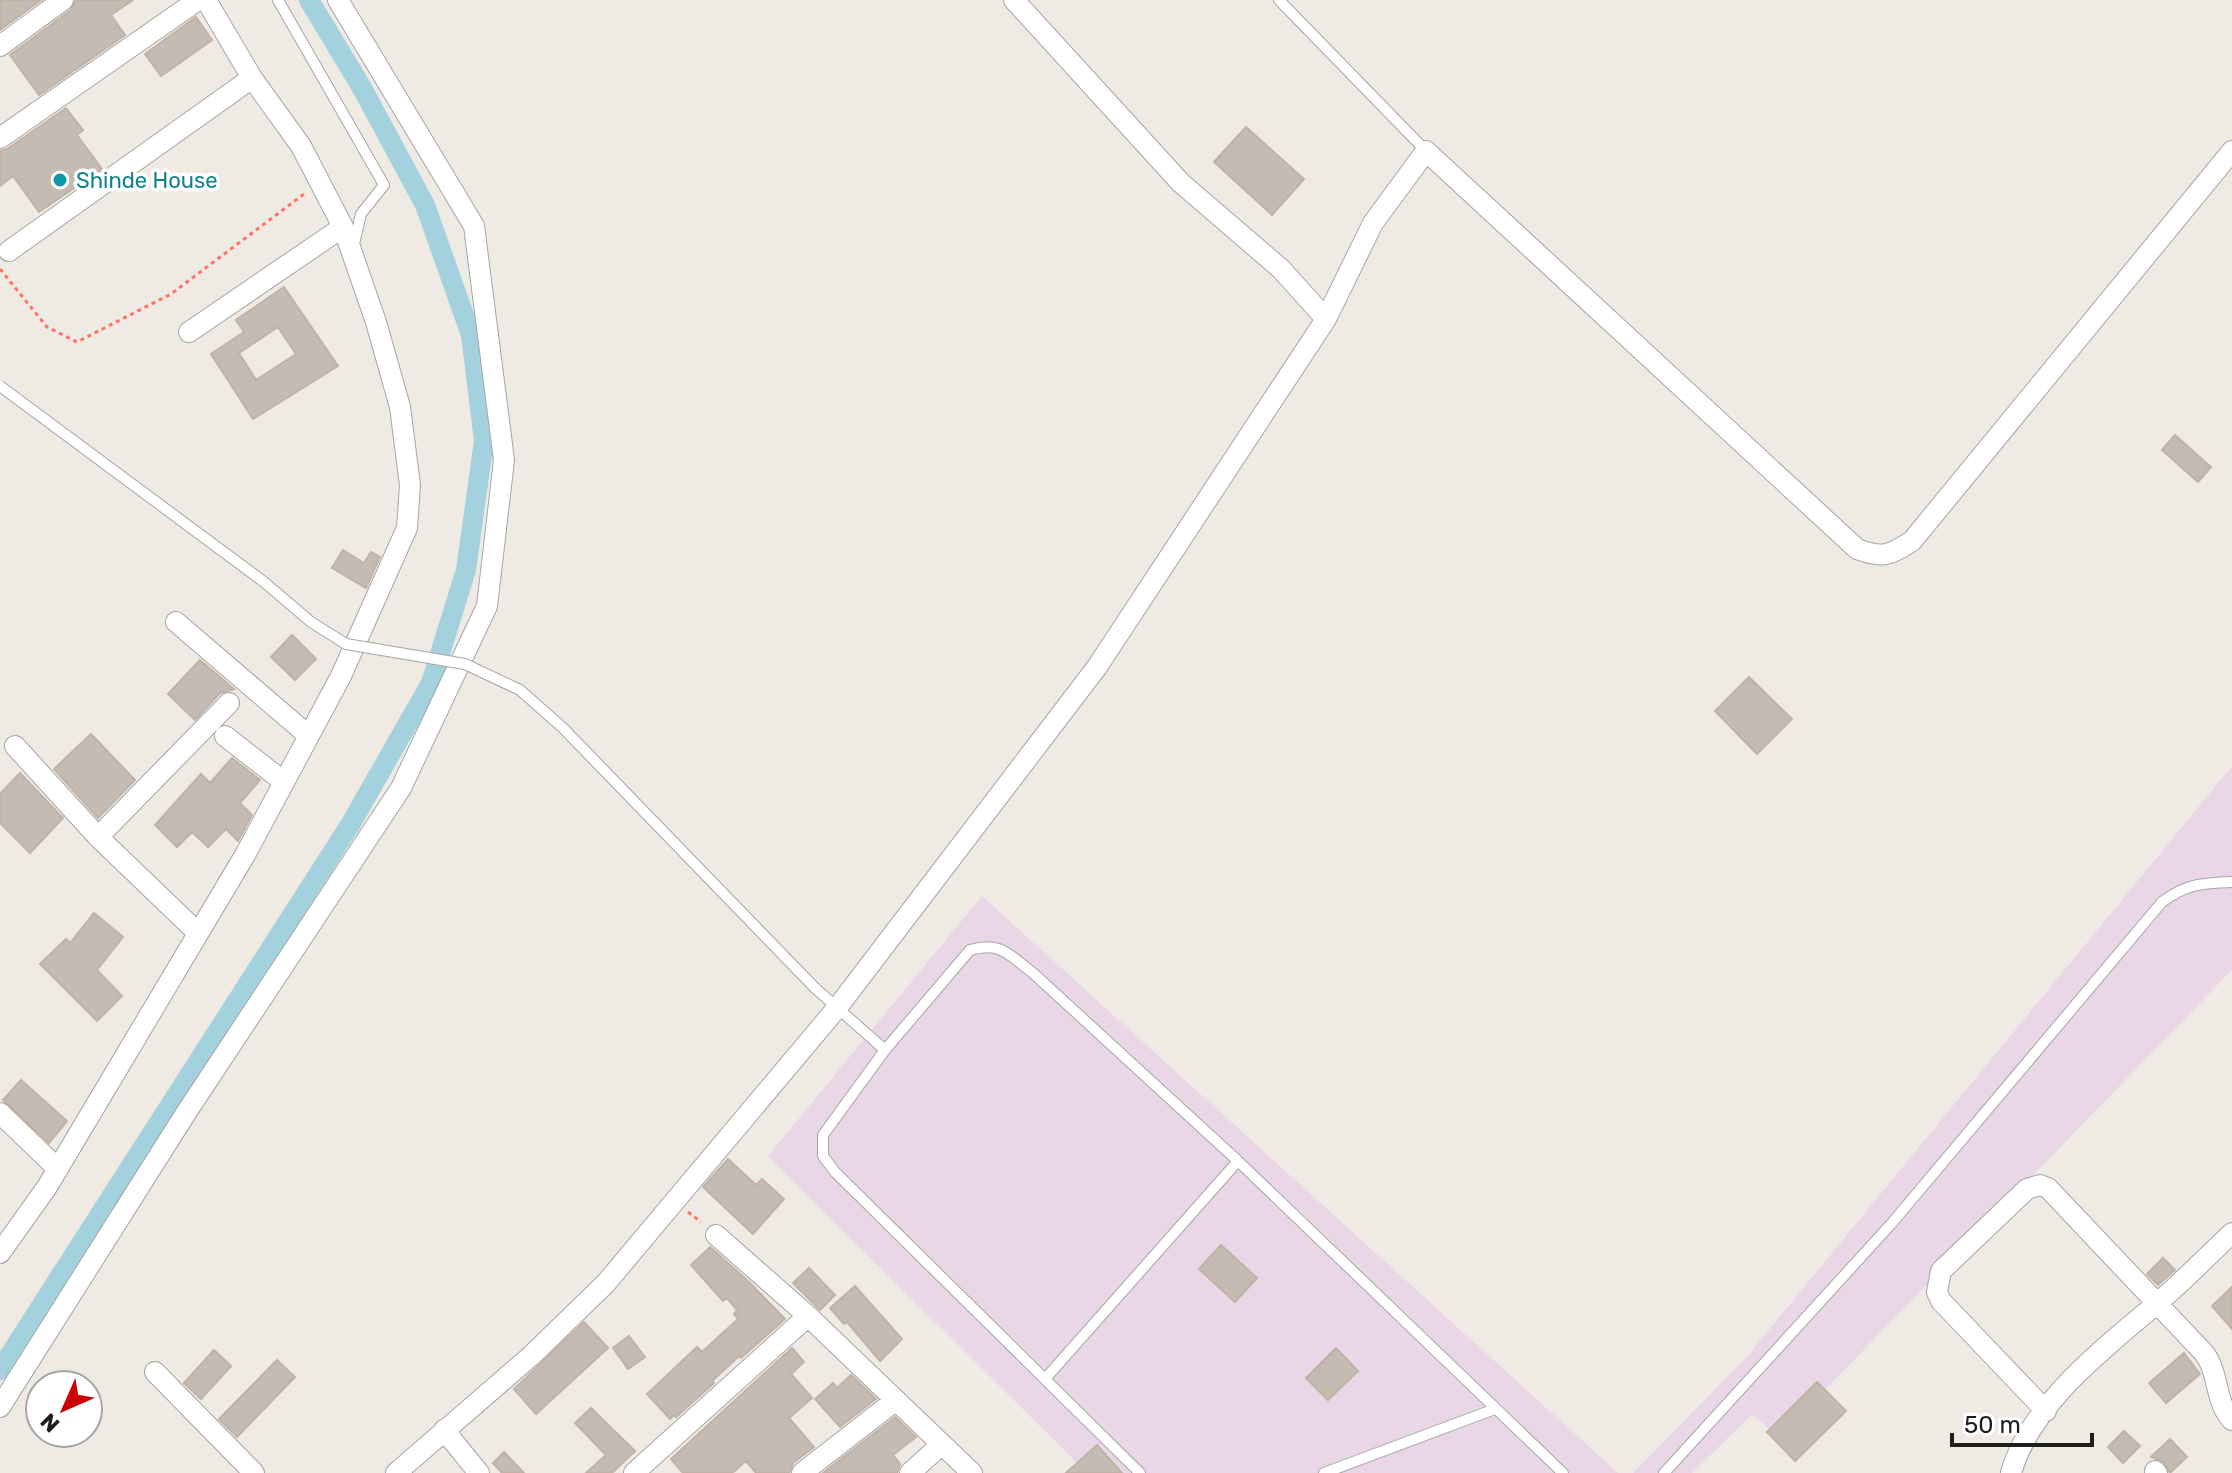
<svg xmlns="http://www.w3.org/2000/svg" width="2232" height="1473" font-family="Rubik,sans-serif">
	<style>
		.industrial { fill: #e9d6e6 }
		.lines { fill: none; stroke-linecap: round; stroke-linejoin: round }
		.canal { stroke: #a3d2de; stroke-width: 20 }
		.building { fill: #c4bbb3; stroke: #c2b2a6; stroke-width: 2; fill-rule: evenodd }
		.service-casing { stroke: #a5a5a5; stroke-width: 12 }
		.minor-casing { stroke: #a5a5a5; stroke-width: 22 }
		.path { stroke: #fd7467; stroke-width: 3; stroke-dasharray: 4 4; stroke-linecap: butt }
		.service { stroke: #fff; stroke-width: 10 }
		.minor { stroke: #fff; stroke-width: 20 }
		.service-bridge-casing { stroke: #a5a5a5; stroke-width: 12; stroke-linecap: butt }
		.service-bridge { stroke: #fff; stroke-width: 10 }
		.culture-dot { fill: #0f9aa8; stroke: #fff; stroke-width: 3 }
		.labels { text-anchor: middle; stroke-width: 7; stroke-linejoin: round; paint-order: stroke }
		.culture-label { font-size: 22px; fill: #0d838f; stroke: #fff; text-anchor: start }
	</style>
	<rect width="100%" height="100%" fill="#efebe4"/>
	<!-- industrial -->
	<path class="industrial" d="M2232,766V970L1779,1437L1752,1414L1692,1473H1633L1745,1359Z
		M982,896L1618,1473H1087L768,1156Z"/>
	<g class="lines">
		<!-- canal -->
		<path class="canal" d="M0,1370L350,825L431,683L466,570L484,441L471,335L425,205L362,88L309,0"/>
	</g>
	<!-- building -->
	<path class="building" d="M0,0H41L0,30Z
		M76,0H133L111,15L125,35L39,95L10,55L71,10Z
		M196,17L212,40L161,76L145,54Z
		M66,108L83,130L77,135L102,169L39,212L13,176L0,186V151L7,149Z
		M1246,127L1304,179L1272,215L1214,162Z
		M284,287L338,366L253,419L211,354L244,332L236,320ZM278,327L296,354L256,380L239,353Z
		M2175,435L2211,467L2198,482L2162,450Z
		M343,550L364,563L371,552L380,557L366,588L332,568Z
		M292,635L316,659L295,680L271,657Z
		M200,660L234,689L220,693L195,720L168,694Z
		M1749,677L1792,719L1757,754L1715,711Z
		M91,734L135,780L98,818L54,769Z
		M232,758L260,780L240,803L252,815L238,841L226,829L208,847L192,832L177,847L155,825L201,774L210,783Z
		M20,773L63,818L30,853L0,823V794Z
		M94,913L123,937L97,970L122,996L97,1021L40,964L66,939L70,943Z
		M21,1080L67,1121L49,1143L3,1100Z
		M728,1159L756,1185L762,1179L784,1199L753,1234L703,1187Z
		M1221,1245L1257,1278L1235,1302L1199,1269Z
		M710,1247L747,1280L785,1319L741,1358L739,1356L712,1381L714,1383L676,1417L674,1415L670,1419L647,1394L697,1347L702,1352L738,1319L734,1314L737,1310L727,1298L723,1301L691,1265Z
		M2163,1258L2175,1270L2158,1285L2147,1274Z
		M809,1268L835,1295L820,1310L793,1283Z
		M855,1286L902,1339L880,1361L847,1322L844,1324L830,1308Z
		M2232,1287V1329L2212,1306Z
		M584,1322L608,1348L536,1414L514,1389Z
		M629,1336L645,1357L628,1369L613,1348Z
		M792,1348L804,1362L791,1374L812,1398L789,1418L814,1447L793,1463L789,1473H756L746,1461L732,1473H683L671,1459Z
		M1336,1348L1358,1371L1328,1400L1306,1378Z
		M214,1350L231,1366L201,1399L184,1383Z
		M2184,1353L2200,1374L2166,1403L2149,1383Z
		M277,1360L295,1377L237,1437L219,1419Z
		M851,1375L876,1399L840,1427L815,1399L833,1383L837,1388Z
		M1817,1382L1846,1411L1795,1461L1767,1432Z
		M591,1408L635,1451L612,1473H586L606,1455L575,1423Z
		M895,1417L916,1437L893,1455L900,1464L897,1473H823Z
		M2124,1431L2140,1446L2123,1463L2108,1447Z
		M2170,1439L2187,1457L2170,1473L2164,1462L2151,1457Z
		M1097,1445L1122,1473H1066Z
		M504,1452L524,1473H502L493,1463Z"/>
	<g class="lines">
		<!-- service casing -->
		<g class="service-casing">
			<path id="service" d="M278,0L384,185L361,214L353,248
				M1279,0L1426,151
				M815,988L885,1050
				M1045,1379L1238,1161
				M1140,1473L835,1172L823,1156V1135L885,1050L970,950C1001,941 1009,955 1033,973L1238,1161L1563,1473
				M1324,1473L1495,1409
				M1664,1473L1892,1223L2162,902C2186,884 2202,883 2232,882"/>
		</g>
		<!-- minor casing -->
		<g class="minor-casing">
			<path id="minor" d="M1014,0L1181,183L1281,269L1326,319
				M0,46L63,0
				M0,138L198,0
				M9,251L252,78
				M189,332L343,227
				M176,622L309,736
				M225,736L284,782
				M15,746L98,837L198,933
				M98,837L229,703
				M0,1113L58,1169
				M716,1235L808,1316L972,1473
				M0,1253L47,1187L245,855L341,676L407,528L410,485L400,407L376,322L343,227L301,146L252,78L206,0
				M155,1372L254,1473
				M0,1407L186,1113L401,788L487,606L504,460L474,226L338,0
				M2046,1411L1941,1301L1937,1292L1941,1271L2027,1189L2040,1185L2048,1188L2204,1353C2220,1374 2214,1401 2232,1420
				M444,1430L479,1473
				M2155,1471L2157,1473
				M396,1473L532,1355L606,1283L837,1008L1097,667L1326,319L1373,223L1426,151L1857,549C1883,559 1890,555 1912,541L2232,151
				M634,1473L808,1316
				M802,1473L896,1400
				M910,1473L942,1444
				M2011,1473C2030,1405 2103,1349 2155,1305C2182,1283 2206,1257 2232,1233"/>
		</g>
		<!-- path -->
		<path class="path" d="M0,269L47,327L77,342L171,294L304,194
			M688,1212L701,1222"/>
		<!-- service -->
		<use href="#service" class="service"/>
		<!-- minor -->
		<use href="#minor" class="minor"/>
		<!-- service-bridge casing -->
		<g class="service-bridge-casing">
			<path id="service-bridge" d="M0,386L264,582L311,622L346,644L465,664L520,690L563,728L815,988"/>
		</g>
		<!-- service-bridge -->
		<use href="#service-bridge" class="service-bridge"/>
	</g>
	<!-- markers -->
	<circle class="culture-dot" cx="60" cy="180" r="8"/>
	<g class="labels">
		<!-- culture labels -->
		<g class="culture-label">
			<text x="76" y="188">Shinde House</text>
		</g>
	</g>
	<!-- north arrow -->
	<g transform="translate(64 1409) rotate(225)"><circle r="38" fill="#ffffff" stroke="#a5a5a5" stroke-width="2"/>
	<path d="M0-6L14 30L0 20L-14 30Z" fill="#cc0004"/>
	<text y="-12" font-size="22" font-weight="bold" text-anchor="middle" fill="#1e1e1e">N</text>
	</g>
	<!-- scale -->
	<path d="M1952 1433v12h140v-12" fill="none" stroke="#1e1e1e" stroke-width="4"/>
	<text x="1964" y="1433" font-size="24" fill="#1e1e1e" stroke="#ffffff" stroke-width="6" paint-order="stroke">50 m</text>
</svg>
